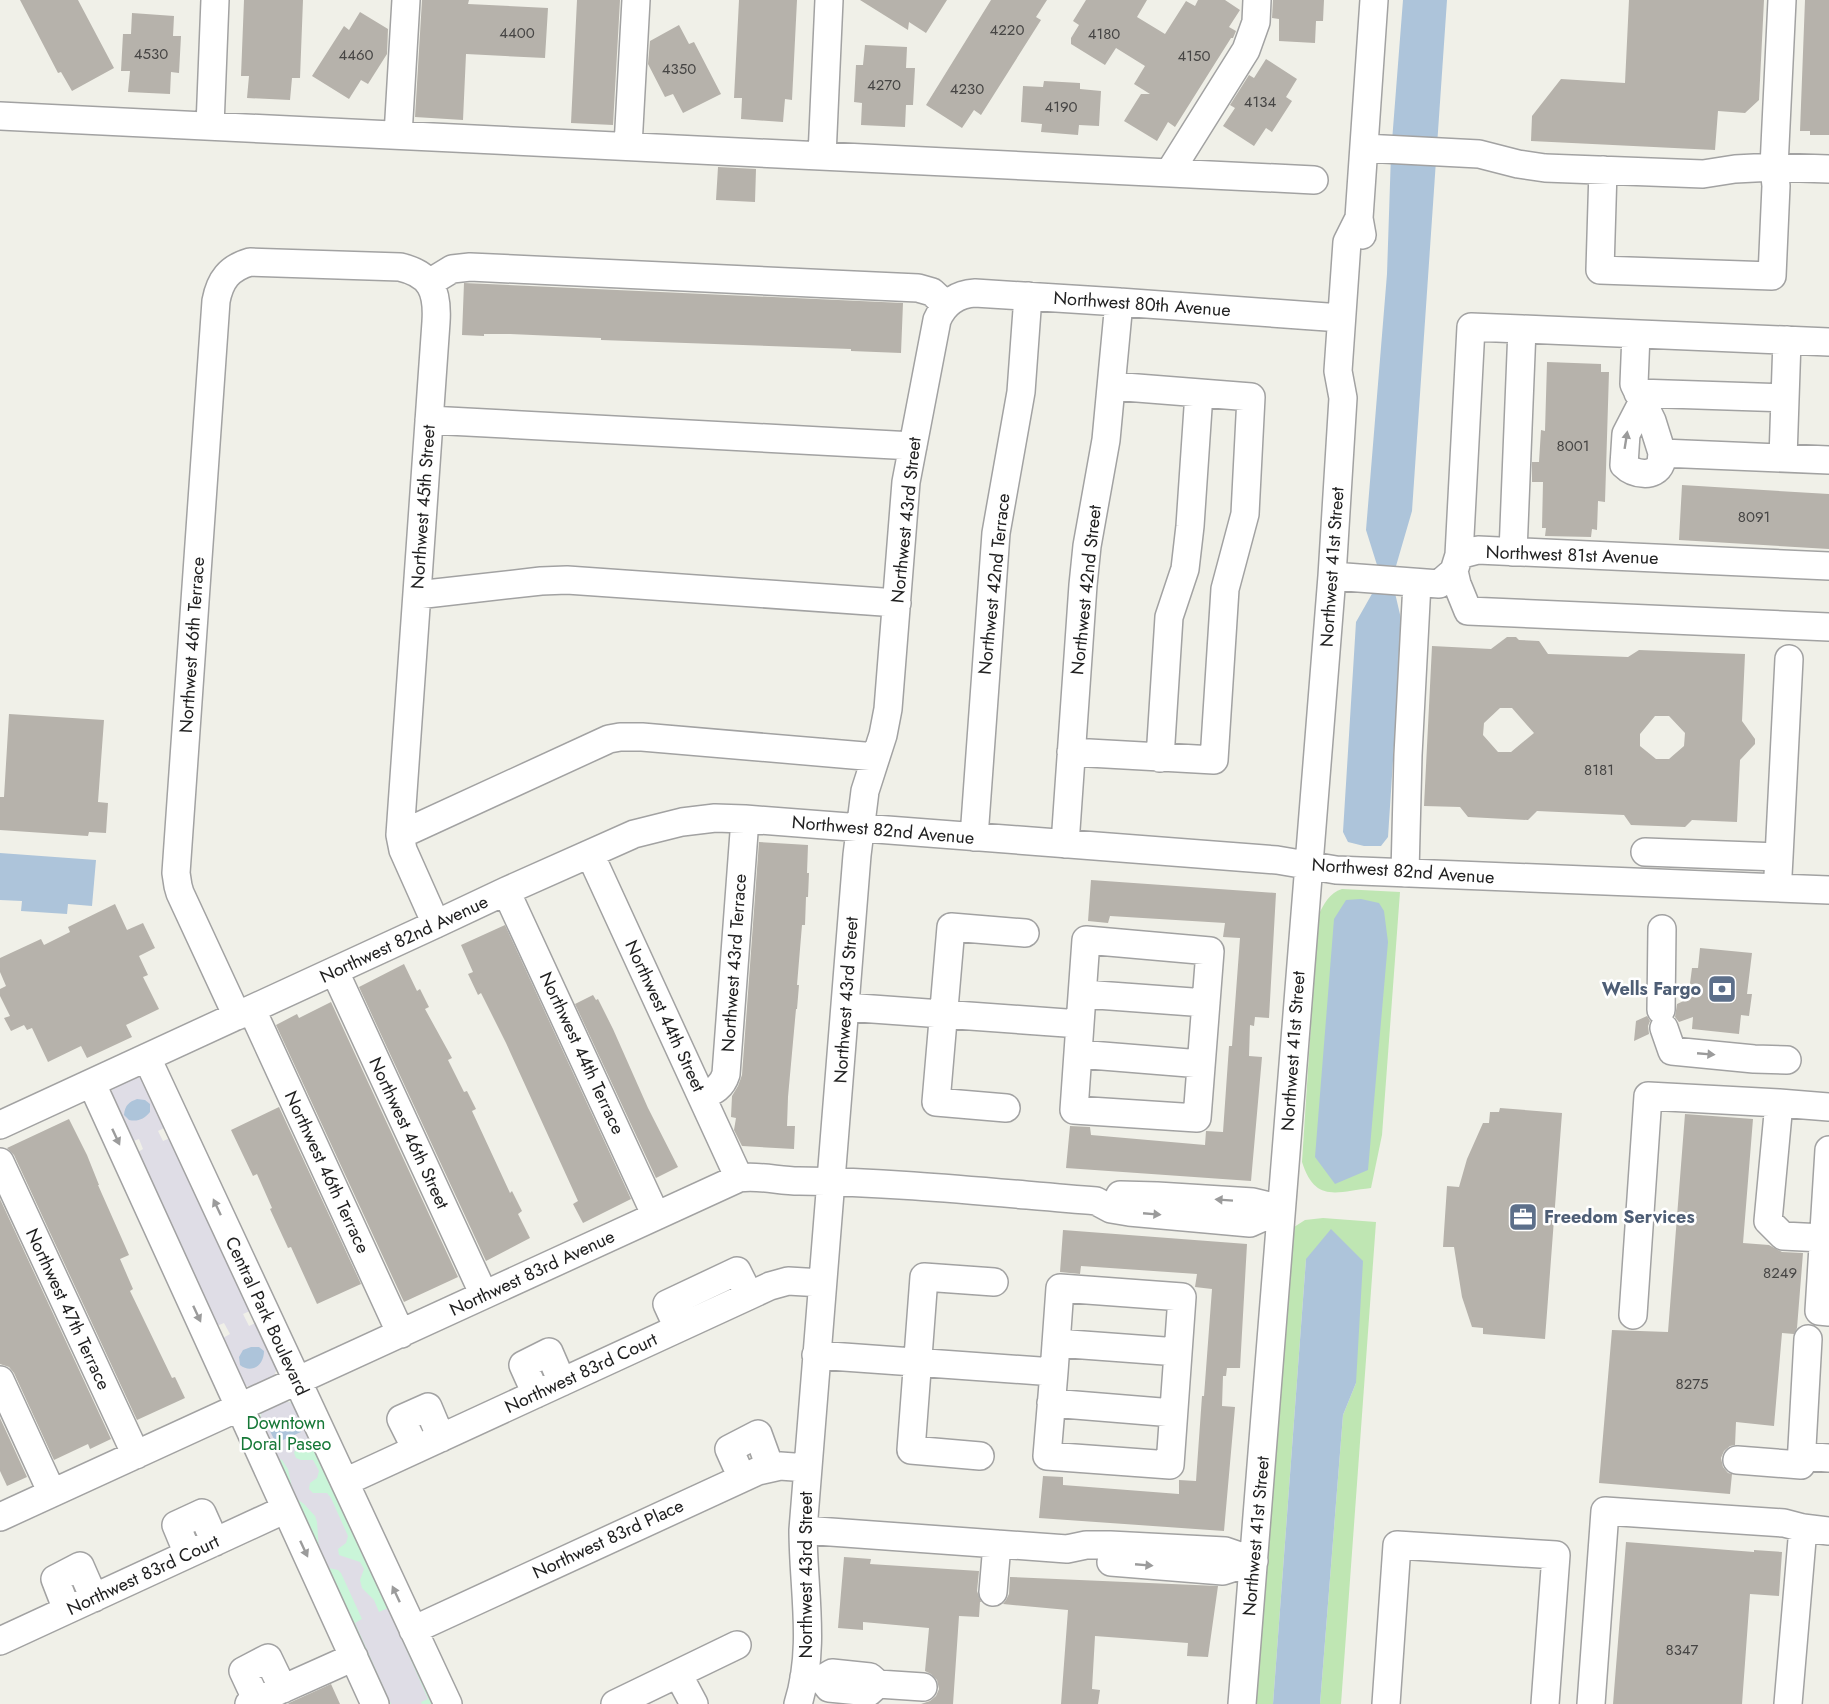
<svg xmlns="http://www.w3.org/2000/svg" width="1829" height="1704" font-family="Jost,sans-serif">
	<style>
		.grass { fill: #bfe6b3 }
		.park { fill: #caf5d9 }
		.plaza { fill: #dfdde6 }
		.water { fill: #adc4da }
		.building { fill: #b6b2ab; fill-rule: evenodd }
		.lines { fill: none; stroke-linecap: round; stroke-linejoin: round }
		.minor-casing { stroke: #a2a2a2; stroke-width: 30 }
		.minor { stroke: #fff; stroke-width: 27 }
		.oneway { fill: #9b9b9b }
		.labels { text-anchor: middle; stroke-width: 5; stroke-linejoin: round; paint-order: stroke }
		.number-label { font-size: 15px; fill: #464544 }
		.street-label { font-size: 18px; fill: #212121; stroke: #fff }
		.service-label { font-size: 18px; font-weight: bold; fill: #4e5e75; stroke: #fff; text-anchor: end }
		.park-label { font-size: 18px; fill: #167837; stroke: #fff }
	</style>
	<rect width="100%" height="100%" fill="#f0f0e8"/>
	<!-- grass -->
	<path class="grass" d="M1342,889L1400,892L1382,1135L1371,1188C1336,1192 1315,1203 1302,1162L1318,916C1324,904 1329,893 1342,889Z
		M1323,1218L1376,1222L1341,1704H1320L1343,1415L1356,1383L1306,1259L1273,1704H1248L1291,1229L1305,1220Z"/>
	<!-- park -->
	<path class="park" d="M285,1401L293,1403L439,1704H383L261,1439L260,1416L262,1412Z"/>
	<!-- plaza -->
	<path class="plaza" d="M136,1076L147,1080L172,1124L158,1131L163,1141L170,1138L250,1311L243,1314L249,1326L262,1320L277,1369L273,1378L253,1387L246,1386L239,1382L216,1342L230,1334L224,1323L217,1326L138,1152L143,1149L139,1139L125,1144L110,1099L113,1087Z
		M280,1402H289L298,1407L317,1438L296,1448L294,1453L296,1458L301,1460H313L319,1471L317,1478L310,1483L309,1489L313,1493H327L331,1498L348,1536L346,1543L338,1549L339,1555L360,1562L364,1569L360,1580L362,1588L374,1600L379,1612L388,1608L428,1699L421,1702L422,1704H391L355,1623L362,1619L341,1573L338,1570L329,1568L326,1565L319,1551L317,1522L315,1516L304,1504L294,1497L288,1469L282,1460L274,1457L259,1422L262,1412Z"/>
	<!-- water -->
	<path class="water" d="M1403,0H1447L1412,511L1396,566L1377,565L1366,530L1387,274L1391,154Z
		M1373,592L1395,593L1402,623L1388,837L1381,846H1364L1348,842L1343,832L1356,622Z
		M0,853L96,860L92,906L68,904L67,914L21,911L22,901L0,900Z
		M1361,899L1379,903L1384,911L1388,942L1368,1170L1335,1184L1315,1157L1334,919L1346,900Z
		M137,1099L145,1100L150,1104V1112C144,1119 138,1122 129,1120L124,1115C125,1105 129,1102 137,1099Z
		M1331,1229L1363,1261L1356,1383L1343,1415L1320,1704H1273L1306,1259Z
		M251,1347H259L264,1351C264,1366 251,1374 240,1365L239,1357L243,1350Z
		M295,1418L301,1432L276,1443L269,1429Z"/>
	<!-- building -->
	<path class="building" d="M20,0H78L114,68L72,91L61,72L58,73Z
		M244,0H303L300,78H292L290,100L247,98L249,76H241Z
		M422,0H469L468,4L548,8L545,58L466,54L463,120L415,117Z
		M577,0H620L613,125L571,123Z
		M739,0H797L792,100L785,99L783,122L741,119L742,98H734Z
		M860,0H947L926,33L909,22L908,30Z
		M991,0H1047L1036,17L1041,20L981,115L974,110L962,128L926,105Z
		M1086,0H1147L1137,17L1165,34L1186,1L1195,6L1198,0H1225L1240,10L1229,27L1236,31L1233,38H1231L1175,127L1168,122L1157,141L1124,121L1141,94H1150L1134,84L1145,66L1116,48L1105,65L1071,44V38L1079,25L1073,21Z
		M1273,0H1324L1323,21H1316L1315,43L1279,41V19L1272,18Z
		M1629,0H1764L1759,100L1745,113L1718,111L1715,150L1531,141L1532,116L1561,79L1625,83Z
		M1805,0H1829V135H1810V131H1800Z
		M360,12L388,29L387,54L368,84L361,80L349,99L312,76L344,26L349,30Z
		M132,13L174,16L173,36H181L179,73L171,72L170,94L128,92L130,71H121L123,34H131Z
		M679,25L689,44L694,42L721,94L683,113L673,94L665,97L648,64L650,41Z
		M865,45L907,47L906,68H915L913,105H906L905,127L861,125L862,103L854,102L856,65H863Z
		M1266,59L1297,79L1286,97L1292,101L1272,132L1266,128L1254,146L1223,126L1235,108L1230,105L1249,75L1254,78Z
		M1044,81L1080,83V89L1101,91L1099,126L1079,125L1078,135L1041,132L1042,124L1021,122L1023,86L1043,87Z
		M718,167L756,169L755,202L716,200Z
		M464,283L903,303L901,353L851,351V349L601,340V338L510,334H484V336L462,335Z
		M1547,362L1601,364V372H1609L1605,502L1598,501L1597,530L1592,529L1591,537L1545,536L1546,528H1542L1543,482H1532V462H1539L1541,430L1545,431Z
		M1682,485L1829,494V549L1679,540Z
		M1507,637H1516L1519,640L1539,641L1548,654L1628,657L1639,650L1745,654L1742,721L1755,739V744L1740,760L1737,822L1692,820L1685,827L1631,825L1624,815L1537,811L1528,820L1468,817L1460,807L1424,806L1432,646L1491,649ZM1500,708H1512L1534,733L1511,752H1498L1483,735L1484,723ZM1655,716H1669L1685,733L1684,746L1669,759H1656L1640,746V734Z
		M9,714L104,720L98,802L108,803L106,833L89,832L88,836L0,830V797H4Z
		M759,842L808,845L807,873H809L808,897H806L805,925H802L797,985H799L797,1009H796L788,1097L787,1126H795L794,1149L742,1146L734,1130L736,1118L731,1117L732,1096L738,1086L742,1075Z
		M1091,880L1276,893L1269,1018L1255,1017L1254,1026L1250,1025L1249,1056L1262,1057L1251,1181L1066,1168L1070,1126L1090,1127L1091,1135L1205,1145L1206,1131L1223,1132L1229,1046H1232L1240,938L1223,937L1225,923L1110,916L1108,923L1088,921Z
		M115,904L127,930L143,923L155,948L139,956L148,975L143,977L159,1009L126,1025L132,1037L87,1058L81,1046L48,1062L32,1028L27,1030L24,1025L11,1031L4,1018L10,1016L0,996V989L6,986L0,972V958L41,939L44,945L70,932L68,927Z
		M505,925L631,1199L583,1223L573,1204L578,1201L506,1043L481,993L478,995L468,974L473,972L461,945Z
		M1700,948L1752,953L1747,994H1752L1749,1016L1741,1015L1739,1034L1692,1029L1693,1017L1679,1022L1675,1017L1677,1004L1688,999L1692,968H1698Z
		M404,964L417,991L420,989L429,1007L425,1009L452,1058L448,1060L464,1092L467,1091L476,1109L472,1111L510,1193L512,1191L522,1211L518,1214L530,1238L486,1261L359,987Z
		M593,995L596,1000L598,999L613,1029L648,1108L678,1167L656,1178L575,1004Z
		M331,1002L458,1277L404,1302L276,1025L297,1014L299,1018Z
		M1647,1016L1650,1021L1648,1026L1649,1034L1634,1041L1636,1021Z
		M279,1107L361,1284L317,1304L291,1247L288,1248L270,1209L272,1208L257,1174L253,1176L231,1130Z
		M1500,1108L1562,1113L1545,1339L1483,1334V1328L1472,1327L1462,1297L1454,1247H1443L1447,1186L1459,1187L1467,1159L1483,1123H1489L1490,1112H1499Z
		M1685,1114L1753,1119L1743,1243L1769,1245L1782,1252L1803,1253L1797,1328L1794,1334L1782,1333L1774,1426L1736,1422L1735,1445L1730,1446L1724,1451L1721,1458L1723,1467L1728,1473L1732,1474L1730,1494L1599,1483L1612,1330L1668,1332Z
		M69,1119L87,1155L99,1185H98L129,1255L120,1259L133,1289L130,1291L172,1378L175,1377L185,1398L137,1420L14,1155L7,1148Z
		M0,1199L111,1439L90,1449L88,1444L54,1460L14,1373L9,1367L0,1364Z
		M1063,1230L1247,1244L1240,1368H1227L1226,1376H1223L1222,1406L1235,1407L1224,1531L1039,1518L1043,1476L1063,1477V1485L1179,1494V1480L1196,1481L1202,1396H1204L1212,1289L1195,1287L1197,1274L1081,1266L1080,1274L1060,1272Z
		M0,1418L27,1477L7,1486L0,1471Z
		M1626,1542L1754,1552V1550L1782,1552L1779,1596L1750,1594L1742,1704H1613Z
		M844,1557L871,1559L870,1564L979,1571L977,1591L981,1602H980L979,1617L959,1616L953,1704H921L930,1701L936,1696L939,1689L937,1680L931,1674L925,1671L929,1628L863,1622V1630L838,1628Z
		M1010,1577L1218,1586L1208,1657L1187,1656L1188,1643L1095,1636L1092,1689L1100,1690L1098,1704H1061L1068,1610L1003,1604L1006,1600L1009,1594Z
		M331,1684L340,1704H288L289,1703Z"/>
	<g class="lines">
		<!-- minor casing -->
		<g class="minor-casing">
			<path id="minor" d="M0,116L1314,180
				M210,126L215,0
				M398,135L406,0
				M628,146L636,0
				M1364,148L1479,154L1518,164L1545,168L1703,174L1735,169L1774,167L1829,169
				M822,156L829,0
				M1603,170L1600,270L1772,276L1776,186L1774,167L1782,0
				M1169,173L1246,50L1256,22L1257,0
				M1362,235L1359,218L1374,0
				M429,283L452,269L470,267L918,288L932,292L946,305
				M1522,329L1829,342
				M1636,334L1634,384L1652,421L1662,453L1829,460
				M1638,393L1784,398
				M1642,403L1626,434L1624,465C1633,474 1655,479 1661,463C1661,463 1662,453 1662,453
				M429,420L913,446
				M1783,458L1787,340
				M1459,555L1471,327L1522,329L1513,552
				M1454,571L1457,584L1468,611L1829,627
				M1332,576L1439,584L1454,571L1459,555L1478,550L1829,566
				M417,595L541,581L567,580L897,603
				M1071,752L1214,760L1225,589L1245,514L1251,397L1112,386
				M1160,758L1169,617L1185,569L1190,526L1199,393
				M400,835L609,739L620,737H642L876,757
				M974,837L996,533L1021,392L1028,296
				M1065,844L1083,585L1087,546L1106,440L1119,302
				M1645,852L1779,857L1778,875
				M590,854L739,1178
				M1779,857L1789,659
				M1405,873L1408,755L1417,583
				M506,891L656,1216
				M335,972L484,1295
				M1083,994L1206,1003
				M845,1007L1080,1024L1086,940L1210,951L1197,1118L1074,1110L1080,1024
				M252,1010L401,1334
				M1661,1010L1662,929
				M237,1016L180,893L178,886L176,873L216,301C220,280 229,268 250,262L400,267C431,274 438,291 436,322L400,835L403,850L436,924
				M1664,1028L1672,1051L1754,1059L1787,1060
				M1078,1054L1201,1064
				M147,1058L448,1704
				M92,1084L375,1704
				M702,1096C714,1091 722,1087 726,1074L745,819
				M1006,1108L936,1102L951,927L1025,933
				M0,1125L436,924L506,891L634,834L682,822L715,818L745,819L1277,860L1336,870L1829,890
				M1829,1150L1819,1311L1829,1312
				M0,1162L136,1455
				M1120,1195L1157,1196L1253,1202L1281,1209
				M1823,1238L1783,1236L1768,1221L1779,1103L1829,1107
				M1633,1315L1648,1096L1779,1103
				M678,1328L667,1304L737,1271L749,1295
				M1056,1343L1178,1352
				M816,1355L1054,1372L1060,1288L1182,1297L1170,1465L1047,1456L1054,1372
				M0,1380L52,1493
				M536,1394L523,1365L549,1352L562,1382
				M1051,1403L1173,1413
				M416,1449L401,1419L428,1407L441,1438
				M980,1456L911,1450L924,1277L994,1282
				M1801,1456L1829,1458
				M1737,1460L1801,1465L1808,1339
				M742,1478L729,1449L758,1434L770,1467
				M345,1482L770,1286L788,1281L822,1283
				M0,1517L739,1178C759,1175 779,1181 799,1181C898,1182 997,1193 1096,1201L1111,1209L1129,1212L1250,1223L1281,1209
				M803,1530L1067,1549L1086,1545H1110L1225,1551L1254,1561
				M188,1554L176,1525L202,1513L215,1542
				M1111,1562L1223,1571L1254,1561
				M993,1592L997,1544
				M67,1610L55,1579L80,1566L94,1598
				M413,1630L758,1471L780,1466L808,1468
				M0,1641L286,1509
				M678,1674L694,1704
				M804,1677L822,1679L832,1673L870,1677L878,1684L869,1692L829,1688L822,1679
				M878,1684L923,1687
				M257,1701L243,1671L268,1658L283,1689
				M249,1704L354,1657
				M615,1704L737,1645
				M798,1704C816,1647 803,1588 803,1530L857,855L865,791L883,735L888,709L906,482L937,320C944,303 957,294 975,293L1119,302L1341,318
				M1242,1704L1332,576L1343,398L1338,371L1347,242L1359,218
				M1386,1704L1397,1545L1556,1555L1545,1704
				M1591,1704L1605,1511L1784,1523L1803,1528L1829,1531
				M1788,1704L1803,1528"/>
		</g>
		<!-- minor -->
		<use href="#minor" class="minor"/>
	</g>
	<!-- one-way arrows -->
	<defs><path id="oneway-solid" d="M-6-.8H1V-3.2L6.5 0L1 3.2V.8H-6Z" transform="scale(1.5)"/></defs>
	<g class="oneway">
		<use href="#oneway-solid" transform="translate(1626 440) rotate(-81)"/>
		<use href="#oneway-solid" transform="translate(1706 1054) rotate(5)"/>
		<use href="#oneway-solid" transform="translate(116 1137) rotate(65)"/>
		<use href="#oneway-solid" transform="translate(1224 1200) rotate(-176)"/>
		<use href="#oneway-solid" transform="translate(217 1207) rotate(-115)"/>
		<use href="#oneway-solid" transform="translate(1152 1214) rotate(5)"/>
		<use href="#oneway-solid" transform="translate(197 1314) rotate(65)"/>
		<use href="#oneway-solid" transform="translate(304 1549) rotate(65)"/>
		<use href="#oneway-solid" transform="translate(1144 1565) rotate(5)"/>
		<use href="#oneway-solid" transform="translate(396 1594) rotate(-115)"/>
	</g>
	<!-- icons -->
	<defs>
		<g id="bank-square" transform="scale(1.5)"><rect x="-9" y="-9" width="18" height="18" rx="4" fill="#5c6f8a" stroke="#fff"/><path d="M-6-4H6V4H-6ZM0-2.3a2.3 2.3 0 1 0 0 4.6a2.3 2.3 0 1 0 0-4.6Z" fill="#fff"/></g>
		<g id="office-square" transform="scale(1.5)"><rect x="-9" y="-9" width="18" height="18" rx="4" fill="#5c6f8a" stroke="#fff"/><path d="M-6-3h4V-5.5h4V-3h4V5H-6ZM-1-4.5V-3h2v-1.5ZM-6 0V1H6V0Z" fill="#fff"/></g>
	</defs>
	<g fill-rule="evenodd">
		<use href="#bank-square" x="1722" y="989"/>
		<use href="#office-square" x="1523" y="1217"/>
	</g>
	<g class="labels">
		<!-- number labels -->
		<g class="number-label">
			<text x="1007" y="35">4220</text>
			<text x="517" y="38">4400</text>
			<text x="1104" y="39">4180</text>
			<text x="151" y="59">4530</text>
			<text x="356" y="60">4460</text>
			<text x="1194" y="61">4150</text>
			<text x="679" y="74">4350</text>
			<text x="884" y="90">4270</text>
			<text x="967" y="94">4230</text>
			<text x="1260" y="107">4134</text>
			<text x="1061" y="112">4190</text>
			<text x="1573" y="451">8001</text>
			<text x="1754" y="522">8091</text>
			<text x="1599" y="775">8181</text>
			<text x="1780" y="1278">8249</text>
			<text x="1692" y="1389">8275</text>
			<text x="1682" y="1655">8347</text>
		</g>
		<!-- street labels -->
		<g class="street-label">
			<text transform="translate(1142 304) rotate(4)" y="6">Northwest 80th Avenue</text>
			<text transform="translate(423 507) rotate(-86)" y="6">Northwest 45th Street</text>
			<text transform="translate(906 520) rotate(-84)" y="6">Northwest 43rd Street</text>
			<text transform="translate(1572 555) rotate(2)" y="6">Northwest 81st Avenue</text>
			<text transform="translate(1332 567) rotate(-86)" y="6">Northwest 41st Street</text>
			<text transform="translate(994 584) rotate(-84)" y="6">Northwest 42nd Terrace</text>
			<text transform="translate(1086 590) rotate(-84)" y="6">Northwest 42nd Street</text>
			<text transform="translate(192 645) rotate(-86)" y="6">Northwest 46th Terrace</text>
			<text transform="translate(883 830) rotate(5)" y="6">Northwest 82nd Avenue</text>
			<text transform="translate(1403 871) rotate(4)" y="6">Northwest 82nd Avenue</text>
			<text transform="translate(404 939) rotate(-25)" y="6">Northwest 82nd Avenue</text>
			<text transform="translate(734 963) rotate(-86)" y="6">Northwest 43rd Terrace</text>
			<text transform="translate(846 1000) rotate(-86)" y="6">Northwest 43rd Street</text>
			<text transform="translate(665 1016) rotate(65)" y="6">Northwest 44th Street</text>
			<text transform="translate(1293 1051) rotate(-86)" y="6">Northwest 41st Street</text>
			<text transform="translate(582 1053) rotate(65)" y="6">Northwest 44th Terrace</text>
			<text transform="translate(409 1133) rotate(65)" y="6">Northwest 46th Street</text>
			<text transform="translate(327 1172) rotate(65)" y="6">Northwest 46th Terrace</text>
			<text transform="translate(532 1273) rotate(-25)" y="6">Northwest 83rd Avenue</text>
			<text transform="translate(68 1309) rotate(65)" y="6">Northwest 47th Terrace</text>
			<text transform="translate(267 1316) rotate(65)" y="6">Central Park Boulevard</text>
			<text transform="translate(581 1373) rotate(-25)" y="6">Northwest 83rd Court</text>
			<text transform="translate(1256 1536) rotate(-85)" y="6">Northwest 41st Street</text>
			<text transform="translate(608 1539) rotate(-25)" y="6">Northwest 83rd Place</text>
			<text transform="translate(143 1575) rotate(-25)" y="6">Northwest 83rd Court</text>
			<text transform="translate(806 1575) rotate(-90)" y="6">Northwest 43rd Street</text>
		</g>
		<!-- service labels -->
		<g class="service-label">
			<text x="1701" y="995">Wells Fargo</text>
			<text x="1544" y="1223" text-anchor="start">Freedom Services</text>
		</g>
		<!-- park labels -->
		<g class="park-label">
			<text x="286" y="1429">Downtown<tspan x="286" dy="21">Doral Paseo</tspan></text>
		</g>
	</g>
</svg>
